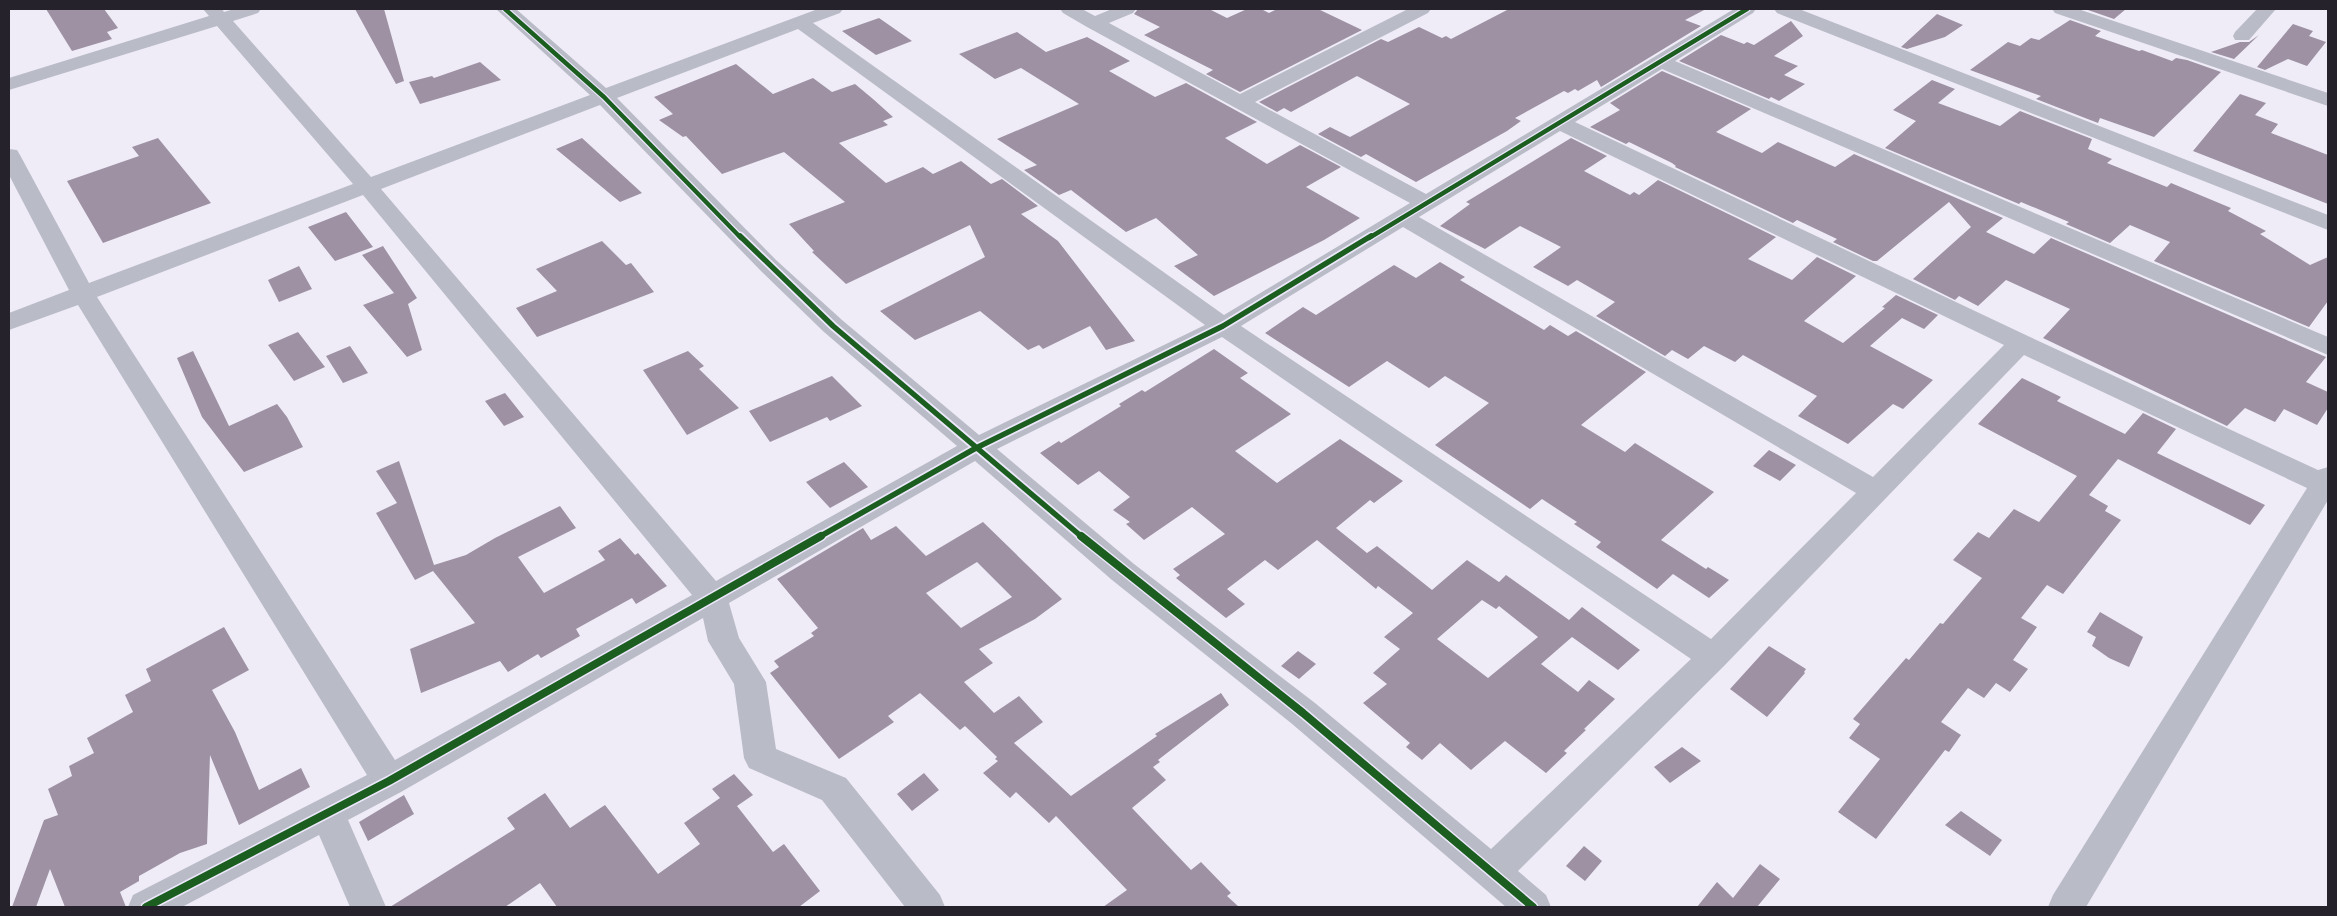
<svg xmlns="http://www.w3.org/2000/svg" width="2337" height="916" font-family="'Source Sans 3',sans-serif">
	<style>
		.building { fill: #9d91a3; fill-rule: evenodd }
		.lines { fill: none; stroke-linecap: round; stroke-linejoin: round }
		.minor { fill: #b9bbc7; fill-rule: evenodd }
		.cycleway-far2-casing { stroke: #ede8fc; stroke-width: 7 }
		.cycleway-far1-casing { stroke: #ede8fc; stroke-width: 9 }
		.cycleway-casing { stroke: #ede8fc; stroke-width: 11 }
		.cycleway-far2 { stroke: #1b5e20; stroke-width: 4.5 }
		.cycleway-far1 { stroke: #1b5e20; stroke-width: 5.5 }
		.cycleway { stroke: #1b5e20; stroke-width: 8 }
	</style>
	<rect width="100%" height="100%" fill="#efecf7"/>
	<!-- building -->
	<path class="building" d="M46,9H104L118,28L107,32L112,39L72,51Z
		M355,9H384L404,81L396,84Z
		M1138,9H1209L1227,18L1247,9H1261L1269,13L1277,9H1318L1362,30L1240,92L1206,74L1213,70L1144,35L1160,27L1134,14Z
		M1509,9H1706L1685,20L1701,26L1601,87L1597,80L1578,91L1575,89L1568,93L1564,91L1515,118L1521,121L1507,131L1416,182L1366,154L1361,157L1318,134L1330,127L1350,137L1410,104L1357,76L1291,112L1284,108L1277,112L1259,102L1381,39L1388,42L1419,27L1442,38L1446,36L1451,39Z
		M2085,9H2126L2114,19Z
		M1937,14L1963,25L1945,37L1907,49L1901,47Z
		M879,18L912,41L876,55L842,31Z
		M2070,20L2101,31L2095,36L2139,51L2142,50L2172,61L2176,58L2187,60L2221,72L2154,137L2100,118L2098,123L2036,99L2041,96L1970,70L2008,42L2020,46L2031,38L2039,40Z
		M1791,21L1803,36L1774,56L1798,66L1784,75L1805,84L1779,101L1771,97L1769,99L1679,61L1721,35L1744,44L1747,42L1754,45Z
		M2293,24L2313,31L2309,36L2326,42L2307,66L2288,59L2265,70L2257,67Z
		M1017,32L1046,52L1087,37L1130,61L1109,71L1155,97L1186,83L1257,122L1225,138L1267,164L1300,145L1341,167L1306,187L1360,218L1324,240L1214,296L1174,266L1198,255L1156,218L1126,232L1071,190L1059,195L1024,170L1037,165L997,139L1079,104L1021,68L995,79L959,54Z
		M2259,35L2234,59L2211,52L2240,42H2249Z
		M480,62L501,80L420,104L409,82L432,76L434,78Z
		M736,64L773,94L813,78L832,92L855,84L873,99L893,117L883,121L888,125L839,143L886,183L923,167L933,174L961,161L991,184L1002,179L1038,206L1021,214L1058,241L1135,341L1106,350L1090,326L1043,349L1039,345L1028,350L980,311L915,340L880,311L985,257L970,225L846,284L812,252L814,251L789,224L845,202L784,152L722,174L686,136L683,137L659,120L673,114L654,97Z
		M1662,71L1751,109L1716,132L1762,153L1778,142L1835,167L1854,154L2003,218L1986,232L2034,254L2051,238L2326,357L2306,382L2328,392V408L2317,425L2284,409L2275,422L2245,408L2227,426L2043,338L2070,309L2006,280L1978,306L1959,296L1955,300L1913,279L1971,227L1949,202L1877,261H1873L1833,242L1837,239L1797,220L1793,223L1675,167L1676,166L1672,163L1629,142L1626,144L1590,127L1620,110L1610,103Z
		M1932,80L1955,89L1938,103L2000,126L2020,111L2092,139L2088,149L2112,159L2107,163L2167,187L2171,183L2231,208L2228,211L2266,231L2260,234L2310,265L2328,257V301L2309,327L2154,261L2170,242L2130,225L2110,243L2066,224L2069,222L2021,202L2019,204L1885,148L1916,121L1893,110Z
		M2240,94L2266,103L2255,115L2278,124L2271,133L2328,155V204L2193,151Z
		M158,138L211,203L103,243L67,181L139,156L132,147Z
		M582,138L642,193L620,202L556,149Z
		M1571,138L1607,156L1584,171L1630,195L1634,192L1639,195L1658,180L1776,237L1748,259L1792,280L1817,257L1856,276L1804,321L1843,343L1885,308L1882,307L1896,295L1938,315L1924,329L1902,318L1870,346L1933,380L1903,409L1893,404L1848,444L1798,416L1817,396L1743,355L1735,362L1704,346L1688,359L1672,350L1665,356L1596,316L1615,302L1577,280L1568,286L1533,267L1561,247L1520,226L1485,249L1440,226L1470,204L1466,202Z
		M346,212L373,247L335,261L308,227Z
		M602,241L626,265L631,263L654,292L537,337L516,308L557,291L536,269Z
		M383,246L417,298L408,304L422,350L407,357L363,305L394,293L362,255Z
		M1440,262L1465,277L1460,280L1544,330L1550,325L1568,336L1576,331L1646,372L1581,425L1625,452L1635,443L1714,492L1661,540L1706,569L1708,567L1729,580L1709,598L1673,574L1657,589L1596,547L1601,542L1574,524L1577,522L1542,499L1530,509L1435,445L1489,403L1445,376L1429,388L1387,361L1349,387L1265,333L1303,307L1316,315L1394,265L1416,278Z
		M299,266L312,289L279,302L268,280Z
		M298,332L325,367L294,381L268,345Z
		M350,346L368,373L343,383L326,356Z
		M1214,349L1248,373L1240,378L1291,414L1235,451L1277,483L1340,439L1403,481L1374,503L1370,500L1336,528L1367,553L1377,546L1432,590L1467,560L1499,582L1506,575L1569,620L1582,607L1640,650L1618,670L1572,637L1541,664L1578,692L1589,680L1615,699L1584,729L1586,730L1564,751L1567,753L1546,773L1505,741L1471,770L1440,743L1422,760L1406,747L1410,743L1363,703L1387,684L1373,673L1400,649L1384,637L1413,613L1378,586L1376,589L1317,540L1278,570L1265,560L1227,589L1245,604L1226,618L1176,578L1180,575L1173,569L1225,534L1192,507L1144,540L1126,524L1130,522L1113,510L1130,497L1099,471L1078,485L1040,453L1059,441L1061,443L1121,406L1119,404L1142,390L1145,392ZM1482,600L1496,609L1499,606L1538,637L1488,678L1437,639Z
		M193,351L229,426L277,404L287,417L303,447L244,472L202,417L177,358Z
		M688,351L704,366L699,369L739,408L687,435L643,370Z
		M832,376L862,406L830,421L827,417L770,442L749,411Z
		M2022,378L2061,397L2057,401L2125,434L2143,413L2176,429L2157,453L2265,505L2250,525L2118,459L2089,495L2108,506L2105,511L2121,520L2063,594L2047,585L2021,618L2037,627L2013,660L2028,669L2010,692L1996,683L1984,698L1968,688L1941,722L1961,735L1949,752L1945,750L1876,839L1838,812L1880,759L1849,738L1860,724L1853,719L1906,658L1909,660L1940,623L1943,624L1982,578L1953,560L1978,532L1989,538L2014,509L2039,522L2077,476L1978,424Z
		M505,393L524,417L504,426L485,401Z
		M1769,450L1796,465L1780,481L1753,466Z
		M399,461L434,565L466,555L495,538L560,506L576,528L518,557L544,593L605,560L598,551L620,538L635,555L638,553L667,586L636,604L632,598L576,629L580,636L541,658L538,654L508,672L500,661L421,693L410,649L475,623L433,571L415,580L376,513L397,503L376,471Z
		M844,462L868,487L830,508L806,482Z
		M983,522L1062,599L1035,619L979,649L993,663L964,682L994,713L1019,696L1043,722L1014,743L1071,796L1157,736L1155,734L1221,693L1229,705L1158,760L1160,762L1153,767L1166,780L1132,808L1191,870L1201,862L1231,893L1227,896L1239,907H1103L1127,890L1056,816L1049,823L1016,792L1010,798L983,773L998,761L995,759L997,757L965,726L960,730L920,693L888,716L894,722L839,759L770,673L779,667L774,661L814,636L811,633L818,628L777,579L863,528L871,540L896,526L926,556ZM977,562L1012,597L961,628L926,593Z
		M2100,612L2143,637L2129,667L2109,658L2092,646L2096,637L2087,632Z
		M224,627L249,670L212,690L235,732L259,790L301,768L310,787L239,825L210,755L207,844L180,853L139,876V881L120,892L126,907H65L50,869L36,907H12L44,820L58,815L48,789L72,776L69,766L94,753L87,738L133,712L125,695L151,681L146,669Z
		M1769,646L1806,669L1804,672L1805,673L1767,717L1730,689Z
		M1298,651L1316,664L1299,679L1281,666Z
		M1682,747L1701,761L1670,783L1654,767Z
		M924,773L939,790L912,811L897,794Z
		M734,774L753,795L737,806L773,852L784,844L820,891L799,907H557L540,883L505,907H390L515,829L507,818L545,793L570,828L605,805L658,874L700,844L684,823L720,798L712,789Z
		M404,795L414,814L368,841L359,822Z
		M1961,811L2002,840L1990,856L1945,825Z
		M1584,846L1602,861L1585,881L1566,866Z
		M1760,864L1780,879L1757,907H1697L1717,882L1733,898Z"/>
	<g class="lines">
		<!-- minor -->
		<path class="minor" d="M203,9H222L224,12L234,9H261L258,13L233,21L371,177L590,95L496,9H516L606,88L818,9H843L840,13L813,23L1224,315L1410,203L1087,27L1063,13L1060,9H1082L1095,16L1112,9H1136L1133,13L1109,23L1240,94L1408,9H1431L1428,13L1255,102L1426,194L1734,9H1756L1753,13L1675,61L2328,337V355L1662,69L1575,122L2030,337L2318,470L2328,467V500L2086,907H2048L2053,895L2307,488L2024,355L1724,666L1518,871L1546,895L1551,907H1506L1291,723L1112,580L975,461L729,603L739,638L766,682L776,749L846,778L940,895L945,907H905L822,800L749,768L744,758L734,684L708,641L703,618L401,792L348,820L386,907H350L319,835L182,907H128L133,895L367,775L78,305L9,330V313L69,290L9,175V149L17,150L20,155L89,283L353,184L217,26L9,90V78L209,16ZM798,29L1205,325L979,435L842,320L776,260L617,98ZM600,105L760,270L824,332L957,446L716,581L381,189ZM1560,131L2004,345L1873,477L1419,217ZM363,195L692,595L395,760L97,297ZM1403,227L1856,493L1711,639L1241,326ZM1222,337L1691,659L1491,849L1315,703L1134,564L997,449Z
			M1774,9H1799L2328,215V230L1777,13Z
			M2052,9H2078L2328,93V106L2055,13Z
			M2257,9H2276L2249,40H2235L2233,36L2235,32Z"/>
		<!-- cycleway-far2 casing -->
		<g class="cycleway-far2-casing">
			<path id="cycleway-far2" d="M505,9L604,97L741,238
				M1369,238L1747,9"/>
		</g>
		<!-- cycleway-far1 casing -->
		<g class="cycleway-far1-casing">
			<path id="cycleway-far1" d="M740,236L833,326L1082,537
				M819,537L976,448L1223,326L1371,236"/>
		</g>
		<!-- cycleway casing -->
		<g class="cycleway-casing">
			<path id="cycleway" d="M1081,536L1303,713L1533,907
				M146,907L389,781L821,536"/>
		</g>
		<!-- cycleway-far2 -->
		<use href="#cycleway-far2" class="cycleway-far2"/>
		<!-- cycleway-far1 -->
		<use href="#cycleway-far1" class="cycleway-far1"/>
		<!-- cycleway -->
		<use href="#cycleway" class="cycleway"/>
	</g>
	<!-- border -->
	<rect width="2337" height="916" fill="none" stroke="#25222b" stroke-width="20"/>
</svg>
